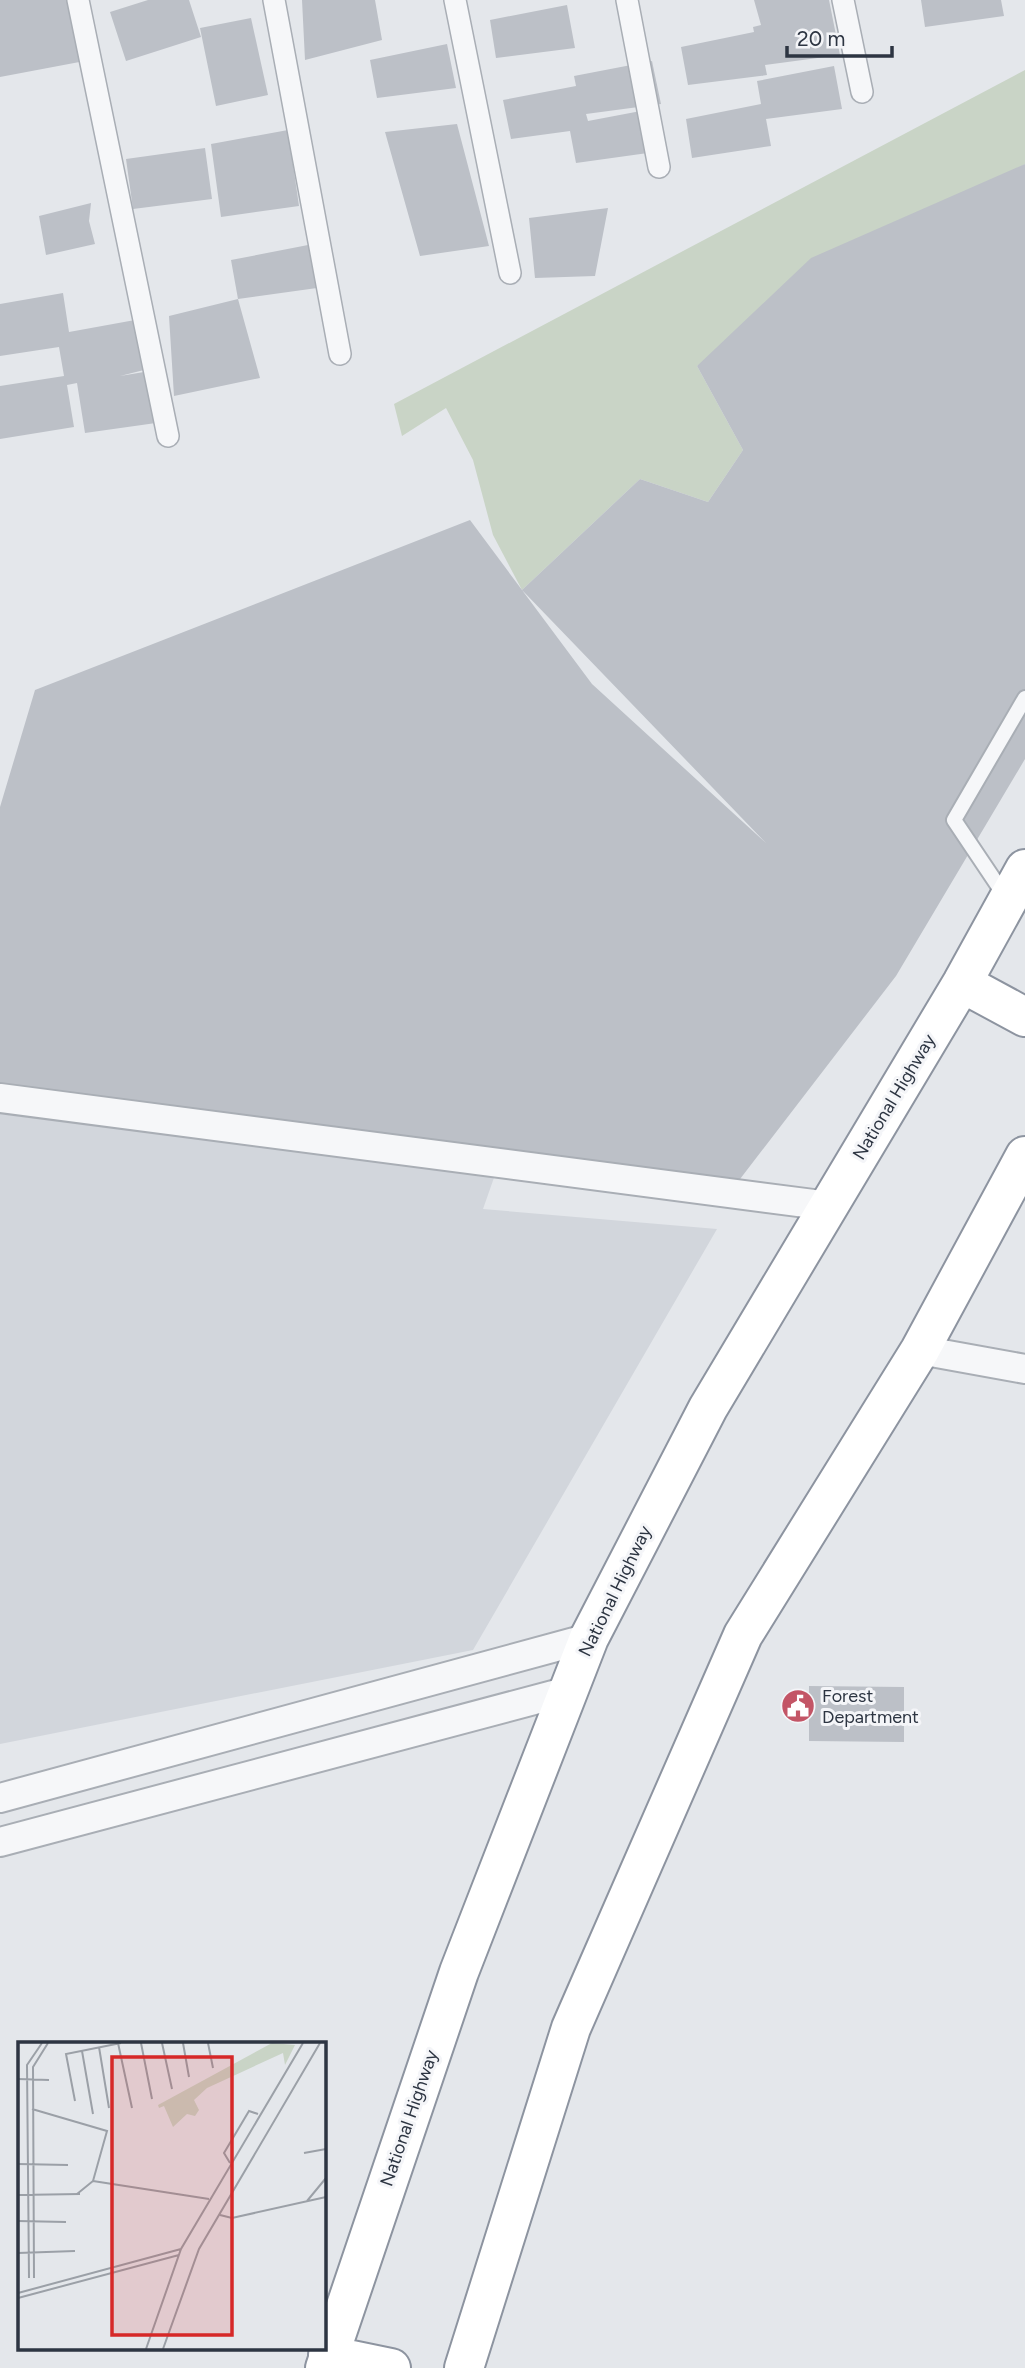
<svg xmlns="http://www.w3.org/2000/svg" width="1025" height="2368" font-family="Figtree,sans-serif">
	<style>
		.built { fill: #d2d6dc }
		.green { fill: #c9d4c6 }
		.building { fill: #bcc0c7; fill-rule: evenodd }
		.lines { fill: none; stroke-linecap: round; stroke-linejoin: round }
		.service-casing { stroke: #a9aeb5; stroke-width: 18 }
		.pedestrian-casing { stroke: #a9aeb5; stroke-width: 24 }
		.minor-casing { stroke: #a9aeb5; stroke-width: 32 }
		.trunk-casing { stroke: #8d94a0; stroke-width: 42 }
		.service { stroke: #f6f7f9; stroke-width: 14 }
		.pedestrian { stroke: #f6f7f9; stroke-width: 21 }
		.minor { stroke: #f6f7f9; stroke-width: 28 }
		.trunk { stroke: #fff; stroke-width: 38 }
		.labels { text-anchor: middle; stroke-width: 6; stroke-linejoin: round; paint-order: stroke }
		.street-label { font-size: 18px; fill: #2d3542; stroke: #f4f5f8 }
		.poi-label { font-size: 18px; fill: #2d3542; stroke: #f4f5f8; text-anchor: start }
		.inset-road { fill: none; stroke: #9ba0a7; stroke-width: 2 }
		.view { fill: #d62828; fill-opacity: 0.15; stroke: #d62828; stroke-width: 3.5 }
		.inset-edge { fill: none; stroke: #2d3542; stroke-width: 3.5 }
	</style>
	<rect width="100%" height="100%" fill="#e4e7eb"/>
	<!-- built -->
	<path class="built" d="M0,1114L496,1172L483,1209L717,1229L473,1650L0,1744Z"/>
	<!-- green -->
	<path class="green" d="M1025,70V164L697,366L743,450L708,502L640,479L522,590L493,535L473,460L446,408L402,436L394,404Z"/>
	<!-- building -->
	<path class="building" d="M0,0H73L90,60L0,77Z
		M148,0H189L201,37L126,61L110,12Z
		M302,0H375L382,40L305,60Z
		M754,0H829L840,55L765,65L767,75L688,85L681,47L754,32L753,27L761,25Z
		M921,0H1001L1004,16L925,27Z
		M567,5L575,48L496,58L490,20Z
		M251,18L268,95L216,106L200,28Z
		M447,44L456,88L377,98L370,60Z
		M652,61L661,104L586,114L588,121L646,110L655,152L576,163L570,131L511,139L503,100L576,86L574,76Z
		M834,66L842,109L766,119L771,146L692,158L686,119L761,104L757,81Z
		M457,124L489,246L420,256L385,132Z
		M288,130L299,206L221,217L211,144Z
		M205,148L212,199L133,209L126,159Z
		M1025,164V759L896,976L737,1183L0,1084V807L35,690L470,520L522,590L640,479L708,502L743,450L697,366L811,258ZM522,590L766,843L592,684Z
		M91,203L89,221L95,244L46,255L39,216Z
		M608,208L595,276L535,278L529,218Z
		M308,245L317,288L238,299L231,260Z
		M63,293L69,332L135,320L144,370L120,376L156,370L163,422L85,433L77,383L67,385L74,427L0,439V386L64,376L59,347L0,356V304Z
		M238,299L260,378L174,396L169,316Z
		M809,1686L904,1687V1742L809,1741V1717H787L785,1694H809Z"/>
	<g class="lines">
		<!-- service casing -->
		<g class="service-casing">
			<path id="service" d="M1005,896L954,820L1025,698"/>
		</g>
		<!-- pedestrian casing -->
		<g class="pedestrian-casing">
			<path id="pedestrian" d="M78,0L168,436
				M274,0L340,354
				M455,0L510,273
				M627,0L659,167
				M843,0L862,92"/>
		</g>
		<!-- minor casing -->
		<g class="minor-casing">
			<path id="minor" d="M0,1098L829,1206
				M920,1350L1025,1369
				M0,1798L589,1638
				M0,1842L568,1691"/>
		</g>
		<!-- trunk casing -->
		<g class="trunk-casing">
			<path id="trunk" d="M962,983L1025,1017
				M328,2355L391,2368
				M325,2368L459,1972L589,1638L708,1408L962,983L1025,869
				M464,2368L571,2028L743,1635L920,1350L1025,1156"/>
		</g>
		<!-- service -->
		<use href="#service" class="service"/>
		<!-- pedestrian -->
		<use href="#pedestrian" class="pedestrian"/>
		<!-- minor -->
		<use href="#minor" class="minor"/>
		<!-- trunk -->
		<use href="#trunk" class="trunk"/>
	</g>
	<!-- icons -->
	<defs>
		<g id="civic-disc" transform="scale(1.75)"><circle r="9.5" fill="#c35566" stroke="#f4f5f8"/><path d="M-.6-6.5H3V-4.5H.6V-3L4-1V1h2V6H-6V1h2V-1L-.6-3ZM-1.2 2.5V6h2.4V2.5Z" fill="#fff"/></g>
	</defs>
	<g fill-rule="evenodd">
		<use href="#civic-disc" x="798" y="1706"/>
	</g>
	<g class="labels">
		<!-- street labels -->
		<g class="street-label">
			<text transform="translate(894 1097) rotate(-59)" y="6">National Highway</text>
			<text transform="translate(615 1591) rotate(-64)" y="6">National Highway</text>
			<text transform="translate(409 2118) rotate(-71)" y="6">National Highway</text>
		</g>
		<!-- poi labels -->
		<g class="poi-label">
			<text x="822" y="1702">Forest<tspan x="822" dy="21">Department</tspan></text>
		</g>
	</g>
	<!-- overview -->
	<g transform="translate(18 2042)">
		<rect width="308" height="308" fill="#e4e7eb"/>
		<path d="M254,1L277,3L267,23L265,11L189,46L176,58L181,68L177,74L169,72L155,85L146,64L141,66L140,63Z" fill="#c9d4c6"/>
		<path class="inset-road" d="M100,1L114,66M123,1L134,57M144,1L154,47M165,1L171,35M190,1L195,26M81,5L91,66M64,9L75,72M0,37L31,38M57,59L48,12L103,1M14,67L89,89L75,139L59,152M286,111L308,107M212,121L206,111L231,69L240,72M0,122L50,123M75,139L191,157M0,153L62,152M289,159L308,136M202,173L214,176L308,155M0,179L48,180M0,211L57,209M11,236L9,23L24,1M16,236L15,25L30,1M0,251L163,207M0,256L161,213M128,307L163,207L285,1M145,307L181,207L302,1"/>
		<path class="view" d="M94,15H214V293H94Z"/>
		<rect width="308" height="308" class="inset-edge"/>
	</g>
	<!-- scale -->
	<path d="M787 46v10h105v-10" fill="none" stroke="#2d3542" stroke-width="3.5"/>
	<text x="797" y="46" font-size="21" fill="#2d3542" stroke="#f4f5f8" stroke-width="5" paint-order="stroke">20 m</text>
</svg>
